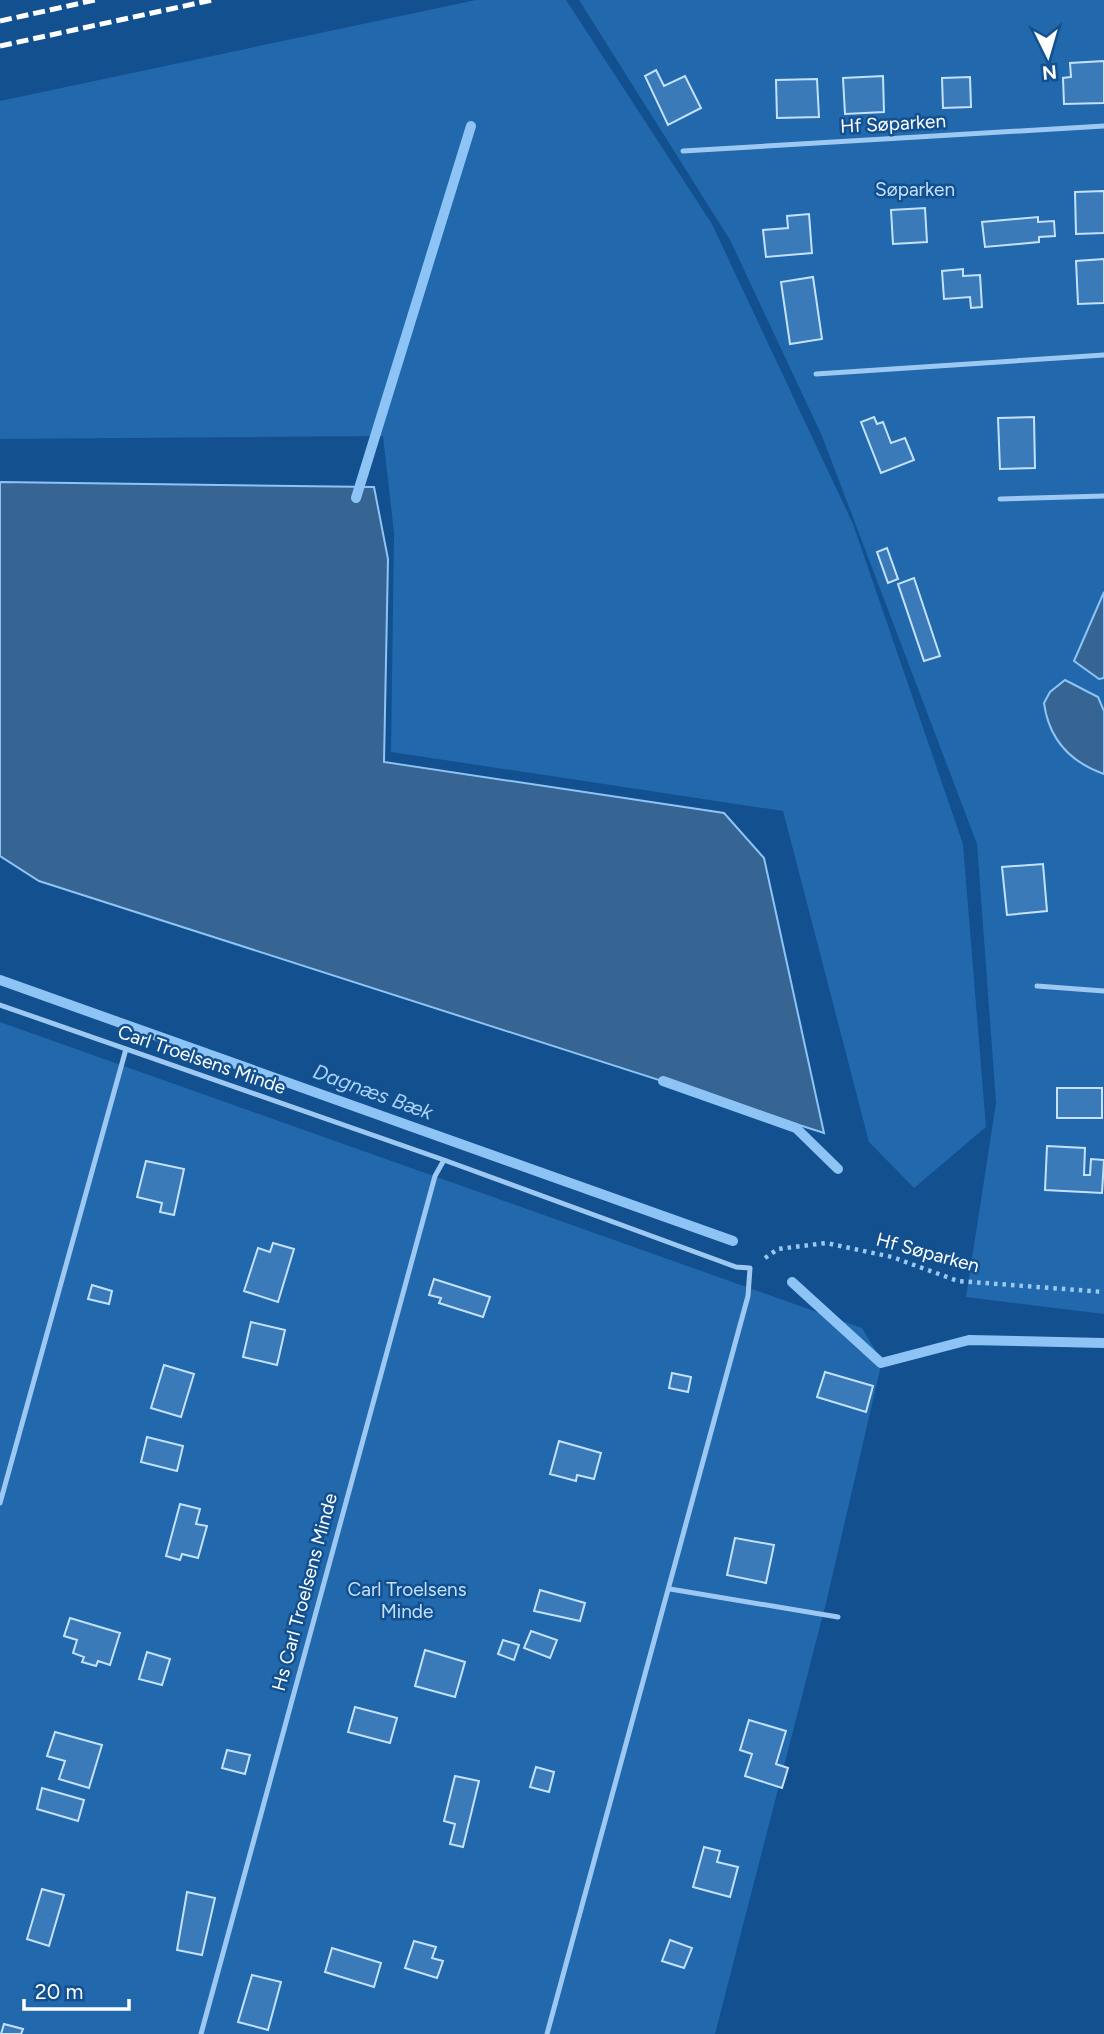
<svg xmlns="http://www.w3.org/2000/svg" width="1104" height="2034" font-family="Figtree,sans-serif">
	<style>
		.green { fill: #2168ac }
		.water { fill: #376593; stroke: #8ec4f5; stroke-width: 2 }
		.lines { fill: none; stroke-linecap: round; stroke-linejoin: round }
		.stream { stroke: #8ec4f5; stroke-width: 10 }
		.building { fill: #3b7ab9; stroke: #c4e1fd; stroke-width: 2 }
		.path { stroke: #9cc8f2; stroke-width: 4.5; stroke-dasharray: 3.5 5; stroke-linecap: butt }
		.service { stroke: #9cc8f2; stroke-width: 5 }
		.rail { stroke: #fff; stroke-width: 5; stroke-dasharray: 12 5; stroke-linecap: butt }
		.labels { text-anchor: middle; stroke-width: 5; stroke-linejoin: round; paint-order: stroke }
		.street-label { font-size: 19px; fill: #fff; stroke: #12508f }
		.park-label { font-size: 19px; fill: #c4e1fd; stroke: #12508f }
		.water-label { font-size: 21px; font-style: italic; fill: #a8d2f9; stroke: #12508f }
	</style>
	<rect width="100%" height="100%" fill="#12508f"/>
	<!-- green -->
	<path class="green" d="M476,0H566L712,224L853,524L963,844L986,1127L914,1188L869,1142L783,811L391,752L394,533L383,436L0,439V101Z
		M579,0H1104V1314L966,1297L996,1103L977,844L822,436L730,240Z
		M0,1022L862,1328L882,1361L827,1599L715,2034H0Z"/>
	<!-- water -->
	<path class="water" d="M0,482L374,487L388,559L384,762L724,813L764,858L824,1133L39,881L0,856Z
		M1104,592V678L1099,679L1074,661Z
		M1065,680L1098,697L1104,711V774C1070,762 1049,740 1044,703L1050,692Z"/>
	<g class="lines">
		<!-- stream -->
		<path class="stream" d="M356,498L471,126
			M0,980L733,1241
			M663,1081L796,1128L838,1169
			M792,1282L881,1363L969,1340L1104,1343"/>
	</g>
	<!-- building -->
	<path class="building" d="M1104,61V103L1064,104L1063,78L1071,77L1070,63Z
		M656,70L664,86L685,76L701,108L668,125L645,76Z
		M883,76L884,112L845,114L843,78Z
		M970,77L971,107L943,108L942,78Z
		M817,79L819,117L777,118L776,80Z
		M1104,191V233L1076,234L1075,192Z
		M925,208L927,242L893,244L891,210Z
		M809,214L812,253L766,257L763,230L788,228L787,216Z
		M1038,217V222L1054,221L1055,236L1039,237V242L985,247L982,222Z
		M1104,259V303L1078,304L1076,261Z
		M963,269V276L980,275L982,307L971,308L970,297L944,299L942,271Z
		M813,277L822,339L790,344L781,282Z
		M874,417L877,424L883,422L891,443L905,438L914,460L881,473L861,422Z
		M1034,417L1035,468L1000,469L998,418Z
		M887,548L898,579L888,583L877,552Z
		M914,578L940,656L924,661L898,584Z
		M1043,864L1047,911L1007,915L1002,867Z
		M1057,1088H1102V1118H1057Z
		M1047,1146L1085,1148L1084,1175H1090L1091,1159L1104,1160L1102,1193L1045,1190Z
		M146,1161L184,1169L174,1215L160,1212L162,1203L137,1197Z
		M273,1243L294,1249L278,1302L244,1291L258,1248L270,1252Z
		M434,1279L490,1297L483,1317L439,1303L441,1298L429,1295Z
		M92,1285L112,1291L109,1304L88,1299Z
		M251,1322L285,1330L277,1365L243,1357Z
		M164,1365L194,1374L181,1417L151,1408Z
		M825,1372L873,1386L866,1412L817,1397Z
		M672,1373L691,1377L688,1392L669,1388Z
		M147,1437L183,1446L177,1471L141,1462Z
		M559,1441L601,1453L594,1479L577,1475L576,1481L550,1474Z
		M180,1504L200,1509L196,1524L207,1526L198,1558L182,1554L180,1560L166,1556Z
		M735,1538L774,1545L766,1583L727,1575Z
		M540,1590L585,1603L580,1621L534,1611Z
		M70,1618L120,1633L110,1665L98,1661L96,1666L82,1662L84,1657L73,1653L77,1640L64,1636Z
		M531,1631L557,1640L550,1658L524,1648Z
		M503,1640L519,1645L514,1660L498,1654Z
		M425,1650L465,1662L455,1697L415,1686Z
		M147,1652L170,1659L162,1685L139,1679Z
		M355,1707L397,1718L390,1743L348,1732Z
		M749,1720L786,1731L776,1764L788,1768L782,1788L745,1776L752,1754L740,1750Z
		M55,1732L102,1745L89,1788L59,1779L65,1761L47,1756Z
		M227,1750L250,1755L245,1774L222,1768Z
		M536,1767L554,1772L549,1792L530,1787Z
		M455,1776L479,1781L463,1847L450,1844L455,1824L444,1821Z
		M42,1788L84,1800L78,1821L37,1809Z
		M704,1847L720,1851L717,1862L738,1867L730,1897L693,1887Z
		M42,1889L64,1895L49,1946L27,1939Z
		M187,1892L215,1898L202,1955L177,1950Z
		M670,1940L692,1948L684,1968L662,1961Z
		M414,1941L436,1947L432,1958L443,1961L437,1978L405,1968Z
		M332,1948L381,1963L374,1987L325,1972Z
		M252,1975L281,1982L268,2030L238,2022Z
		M4,2024L23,2029L21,2034H1Z"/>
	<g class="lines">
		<!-- path -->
		<path class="path" d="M765,1258L778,1249L826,1243L892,1257L958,1281L1104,1292"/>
		<!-- service -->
		<path class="service" d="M683,151L1104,126
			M816,374L1104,355
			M1000,499L1104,496
			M1037,986L1104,991
			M0,1005L444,1160L736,1267L750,1268L748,1296L547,2034
			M0,1503L126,1049
			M670,1589L838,1617
			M201,2034L435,1176L444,1160"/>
		<!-- rail -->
		<path class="rail" d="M0,21L95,0
			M0,46L212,0"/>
	</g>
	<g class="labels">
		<!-- street labels -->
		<g class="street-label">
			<text transform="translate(893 123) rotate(-3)" y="7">Hf Søparken</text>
			<text transform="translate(202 1059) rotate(19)" y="7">Carl Troelsens Minde</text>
			<text transform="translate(928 1252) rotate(15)" y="7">Hf Søparken</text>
			<text transform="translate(304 1592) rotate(-75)" y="7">Hs Carl Troelsens Minde</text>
		</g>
		<!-- park labels -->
		<g class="park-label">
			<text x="915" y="196">Søparken</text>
			<text x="407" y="1596">Carl Troelsens<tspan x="407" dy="22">Minde</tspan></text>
		</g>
		<!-- water labels -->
		<g class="water-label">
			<text transform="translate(373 1092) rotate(20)" y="7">Dagnæs Bæk</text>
		</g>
	</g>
	<!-- north arrow -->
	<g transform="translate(1048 56) rotate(175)" stroke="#12508f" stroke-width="5" paint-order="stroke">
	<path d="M0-5L12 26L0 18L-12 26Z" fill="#ffffff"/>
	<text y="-10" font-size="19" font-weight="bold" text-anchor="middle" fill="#ffffff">N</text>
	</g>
	<!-- scale -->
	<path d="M24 1999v10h105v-10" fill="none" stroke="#ffffff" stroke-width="3.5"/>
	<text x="35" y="1999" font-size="21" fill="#ffffff" stroke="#12508f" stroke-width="5" paint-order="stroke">20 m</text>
</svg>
